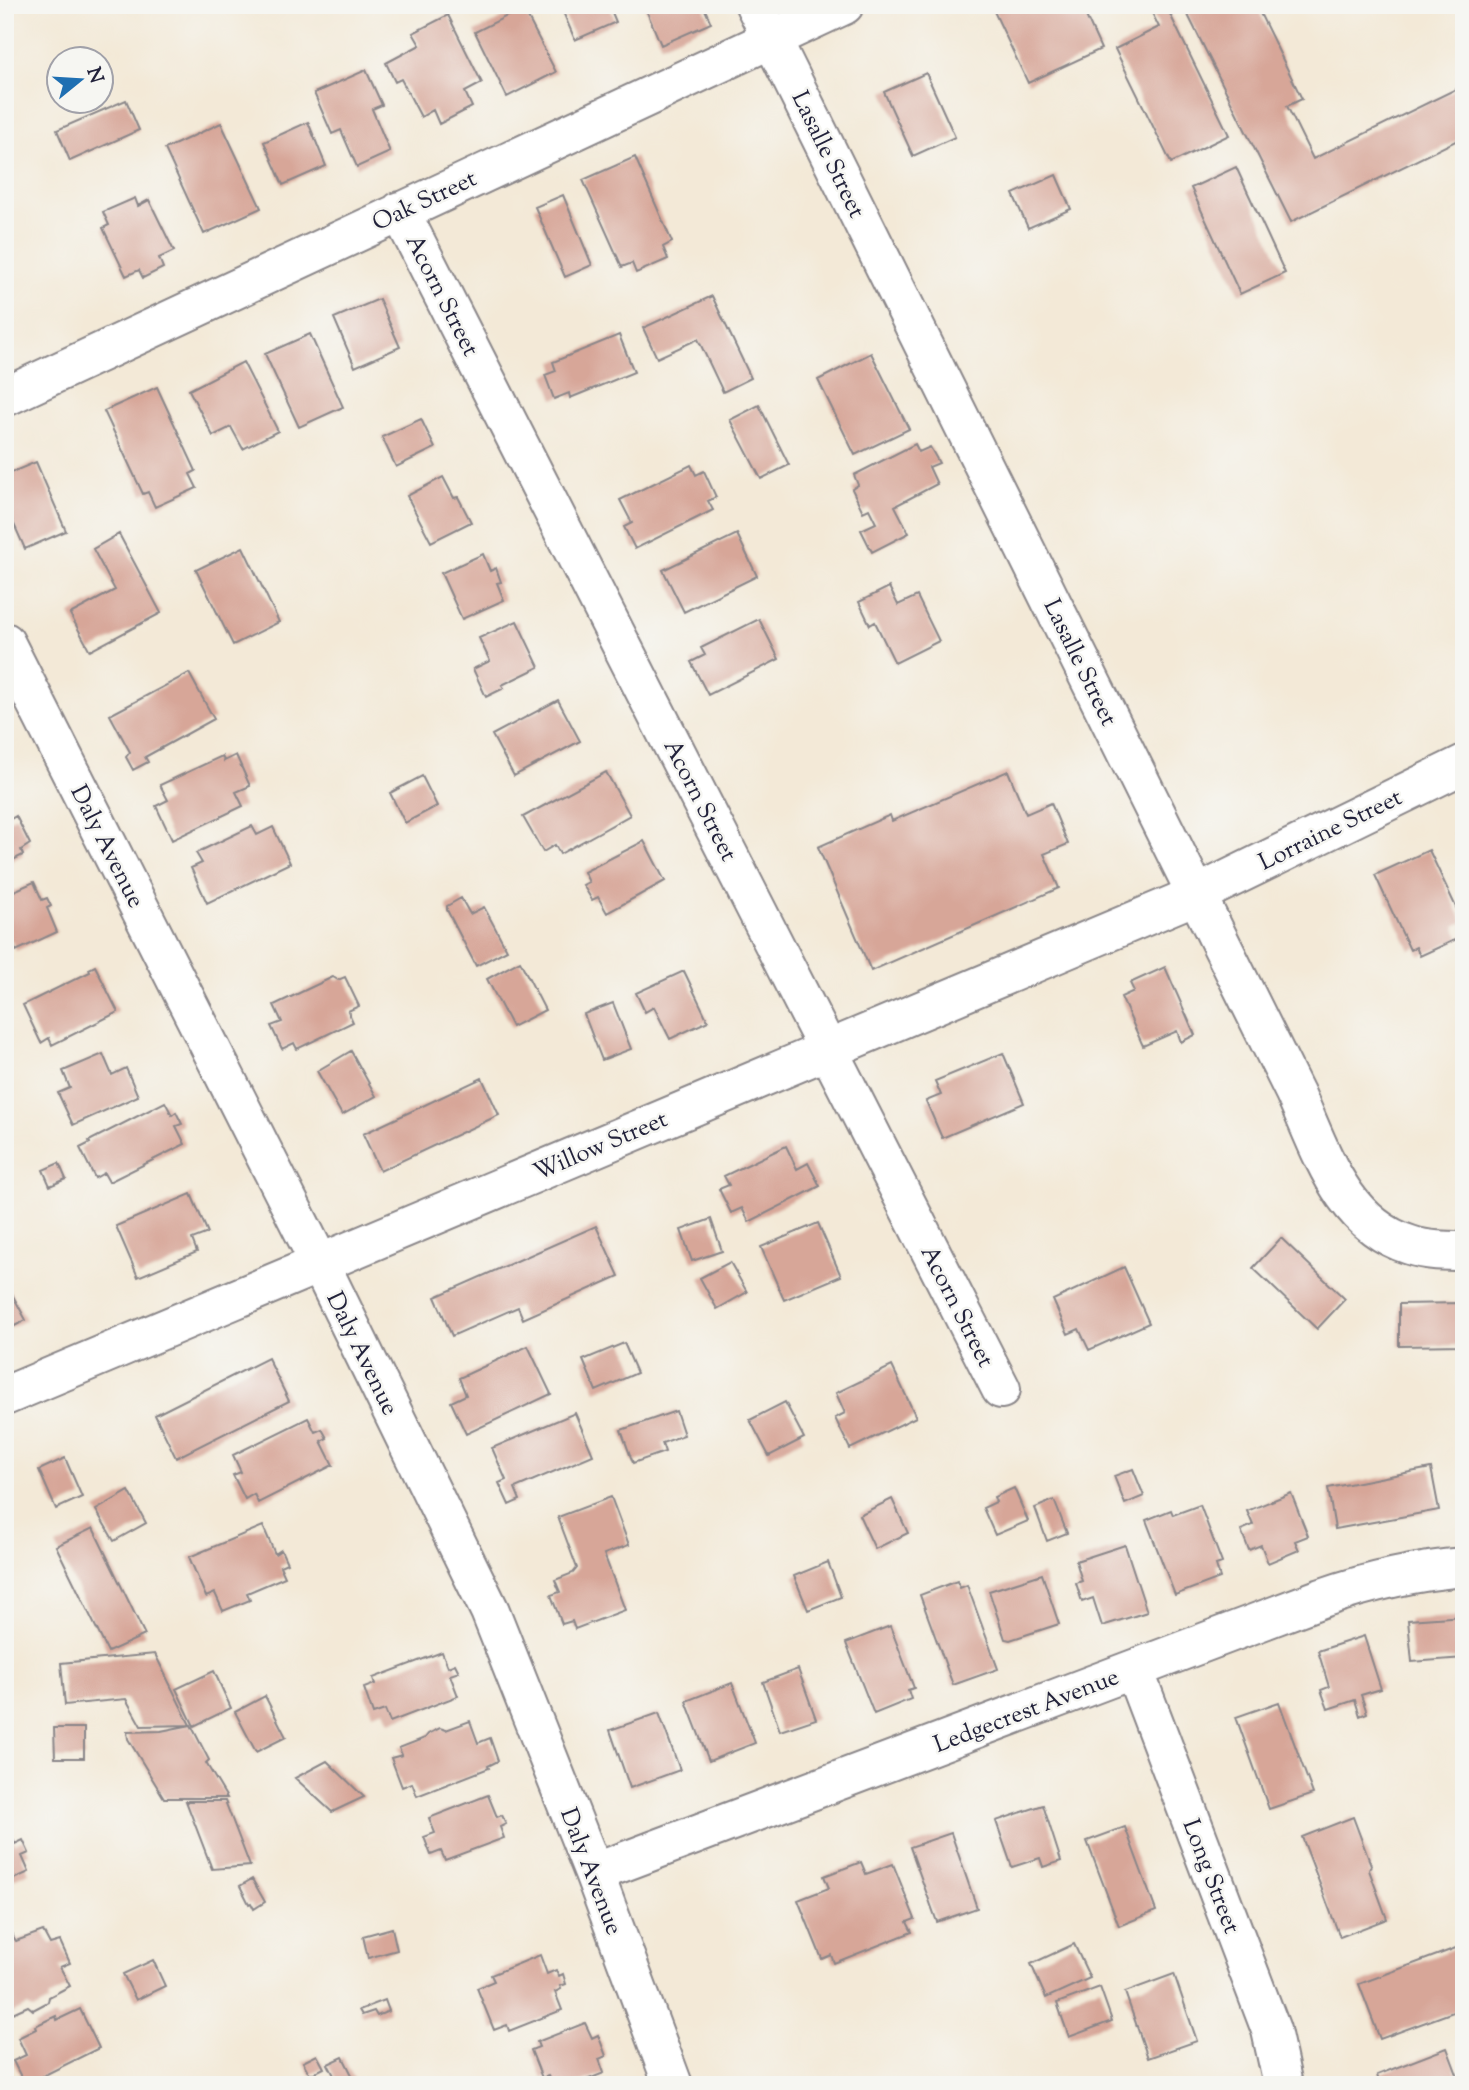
<svg xmlns="http://www.w3.org/2000/svg" width="1469" height="2090" font-family="'Sorts Mill Goudy',serif">
	<style>
		.building { fill: #d7a698 }
		.lines { fill: none; stroke-linecap: round; stroke-linejoin: round }
		.minor-casing { stroke: #8a8689; stroke-width: 42 }
		.minor { stroke: #fff; stroke-width: 38 }
		.labels { text-anchor: middle; stroke-width: 5; stroke-linejoin: round; paint-order: stroke }
		.street-label { font-size: 24px; fill: #22223b; stroke: #f6f6f2 }
	</style>
	<rect width="100%" height="100%" fill="#f6f6f2"/>
	<filter id="ink" filterUnits="userSpaceOnUse"><feTurbulence type="fractalNoise" baseFrequency=".0143" numOctaves="2"/><feDisplacementMap in="SourceGraphic" scale="14" xChannelSelector="R" yChannelSelector="G"/><feConvolveMatrix kernelMatrix="1 2 1 2 8 2 1 2 1" color-interpolation-filters="sRGB"/></filter>
	<filter id="wash" filterUnits="userSpaceOnUse"><feTurbulence type="fractalNoise" baseFrequency=".00686" numOctaves="4" result="noise"/><feDisplacementMap in="SourceGraphic" scale="28" xChannelSelector="R" yChannelSelector="G"/><feGaussianBlur stdDeviation="1.57" result="paint"/><feColorMatrix in="noise" values="0 0 0 0 0 0 0 0 0 0 0 0 0 0 0 0 0 1.4 0 .05"/><feComposite in="paint" operator="in"/></filter>
	<g filter="url(#wash)">
		<rect width="100%" height="100%" fill="#f3e9d7"/>
		<g id="blocks">
			<!-- building -->
			<path class="building" d="M560,5H609L616,22L575,40Z
				M644,5H703L711,23L661,45Z
				M991,5H1081L1101,49L1028,83Z
				M1183,5H1256L1302,99L1287,106L1313,159L1464,85V137L1291,222Z
				M1166,6L1229,135L1171,163L1115,49L1159,27L1152,13Z
				M523,8L556,72L507,97L475,32Z
				M448,15L482,83L465,92L472,107L439,124L433,110L421,117L401,79L395,82L386,63L420,45L413,33Z
				M366,70L382,105L372,109L390,152L357,167L341,130L332,134L314,93Z
				M926,73L955,137L913,156L884,92Z
				M126,100L139,130L70,161L57,130Z
				M308,122L326,166L283,185L264,142Z
				M221,123L261,208L204,234L165,149Z
				M635,157L672,242L663,247L668,259L636,273L632,263L622,267L583,180Z
				M1236,167L1285,273L1240,294L1191,188Z
				M1056,175L1071,209L1028,228L1013,194Z
				M563,195L592,265L565,277L535,207Z
				M135,198L138,206L149,200L174,251L159,258L163,268L143,278L139,270L126,276L103,228L109,225L103,212Z
				M712,296L751,378L723,392L698,339L657,358L643,328Z
				M379,299L400,347L355,367L334,318Z
				M310,334L343,407L299,427L265,354Z
				M619,335L634,372L570,398L569,393L554,399L545,375L556,371L553,362Z
				M871,353L909,429L855,455L818,380Z
				M243,362L278,431L243,449L231,427L213,436L189,390Z
				M157,387L196,471L190,474L197,488L155,507L148,492L143,494L104,411Z
				M759,405L789,465L761,479L730,420Z
				M421,419L435,448L396,467L382,437Z
				M915,444L919,452L930,447L939,463L929,467L937,484L895,506L909,533L872,552L861,530L876,523L869,509L863,512L852,489L858,485L854,475Z
				M36,462L66,531L25,549L5,504V475Z
				M691,465L696,475L704,471L716,497L708,501L713,510L635,549L624,527L632,523L620,500Z
				M443,477L454,498L458,497L471,522L431,542L407,496Z
				M119,534L161,613L90,651L70,614L115,590L93,549Z
				M737,534L757,576L684,612L663,570Z
				M243,547L279,622L233,645L196,570Z
				M483,554L490,571L496,568L501,582L497,583L504,600L462,619L441,573Z
				M889,587L898,605L917,596L939,641L895,663L875,622L870,625L859,602Z
				M759,619L779,659L708,695L691,662L705,655L701,648Z
				M517,621L539,667L502,685L504,688L486,697L473,669L490,661L479,638Z
				M189,673L214,719L145,757L148,762L133,770L126,757L130,752L110,715Z
				M558,700L580,741L514,776L492,735Z
				M236,755L250,786L236,792L243,806L172,840L156,806L168,800L160,785L222,756L224,761Z
				M1008,771L1026,814L1051,803L1068,844L1044,854L1059,888L871,971L818,847L890,815L892,821Z
				M606,772L630,815L560,854L555,845L543,852L523,817Z
				M422,776L437,806L405,823L390,793Z
				M5,815L9,820L16,816L30,844L21,850L23,855L5,864Z
				M252,826L257,835L273,827L290,863L207,903L191,868L202,863L196,853Z
				M1464,831V851L1456,835Z
				M644,841L665,881L607,913L598,897L592,900L583,885L589,882L584,872Z
				M1429,850L1463,922L1455,926L1459,938L1420,956L1416,947L1410,950L1375,875Z
				M34,882L42,900L47,898L51,906L47,908L57,932L16,951L11,940L5,942V895Z
				M461,898L470,914L484,907L507,950L476,966L447,910V906Z
				M520,961L545,1010L512,1027L487,979Z
				M95,966L118,1012L52,1045L49,1038L41,1043L23,1005L90,972L89,969Z
				M1165,967L1195,1035L1181,1042L1177,1031L1143,1046L1121,997L1134,991L1130,983Z
				M684,971L708,1021L670,1039L654,1007L645,1012L636,993Z
				M333,977L338,980L345,977L359,1006L348,1011L353,1022L297,1049L294,1043L282,1049L271,1026L282,1022L274,1005Z
				M613,1003L631,1049L602,1060L584,1014Z
				M351,1051L376,1096L342,1115L317,1071Z
				M1003,1053L1024,1103L942,1138L926,1101L941,1095L935,1081Z
				M103,1054L112,1075L126,1068L138,1096L73,1125L58,1093L70,1088L63,1071Z
				M482,1078L499,1115L380,1171L363,1134Z
				M165,1102L172,1115L176,1112L182,1124L176,1126L185,1144L109,1182L104,1173L95,1178L80,1148L90,1143L89,1141Z
				M1460,1133H1464V1181H1459Z
				M786,1146L797,1169L808,1163L820,1186L749,1222L742,1208L731,1213L719,1189L729,1185L724,1176Z
				M59,1163L66,1179L50,1186L43,1170Z
				M191,1194L208,1233L192,1239L197,1252L138,1277L116,1226Z
				M711,1219L722,1251L692,1261L681,1230Z
				M818,1223L841,1276L784,1300L761,1247Z
				M596,1226L619,1276L523,1319L518,1307L452,1336L435,1297Z
				M1281,1238L1345,1299L1317,1329L1253,1268Z
				M730,1262L747,1292L717,1309L700,1278Z
				M1124,1267L1149,1323L1089,1350L1079,1329L1068,1334L1053,1300Z
				M5,1281L26,1320L5,1331Z
				M1464,1303V1345L1399,1346V1304Z
				M624,1343L637,1373L596,1391L583,1360Z
				M528,1346L551,1394L466,1434L451,1402L466,1395L459,1378Z
				M268,1358L289,1401L176,1458L155,1415Z
				M892,1366L916,1417L850,1449L835,1418L845,1413L836,1393Z
				M785,1402L804,1438L769,1456L750,1420Z
				M676,1411L684,1435L662,1443L665,1452L633,1463L621,1430Z
				M575,1413L593,1455L515,1488L520,1500L509,1505L499,1483L506,1480L492,1448Z
				M308,1418L315,1432L322,1429L327,1438L321,1441L333,1465L258,1503L254,1494L245,1499L233,1475L241,1472L233,1455Z
				M65,1458L82,1497L56,1509L39,1470Z
				M1431,1468L1439,1510L1335,1529L1328,1488Z
				M1133,1469L1144,1496L1125,1504L1114,1476Z
				M1014,1488L1028,1521L995,1535L983,1508L996,1502L994,1497Z
				M129,1491L146,1523L114,1541L96,1510Z
				M1291,1493L1308,1536L1295,1541L1299,1550L1268,1563L1261,1545L1249,1550L1241,1530L1253,1525L1247,1511Z
				M611,1497L629,1545L604,1554L625,1610L575,1629L572,1621L562,1624L551,1595L560,1592L555,1580L573,1573L577,1568L558,1517Z
				M892,1499L908,1533L875,1549L859,1515Z
				M1054,1500L1067,1533L1047,1541L1035,1508Z
				M1200,1505L1222,1563L1216,1565L1220,1578L1175,1595L1146,1520L1171,1510L1173,1515Z
				M263,1526L275,1554L281,1550L287,1563L280,1566L285,1577L247,1593L250,1600L223,1611L215,1593L206,1597L189,1557Z
				M93,1528L145,1635L108,1652L56,1546Z
				M1125,1545L1147,1612L1102,1626L1093,1598L1082,1602L1076,1583L1082,1581L1076,1561Z
				M828,1562L841,1597L808,1610L794,1576Z
				M1042,1574L1059,1624L1010,1640L1005,1639L989,1591Z
				M957,1581L960,1588L967,1585L998,1669L953,1685L920,1595Z
				M1464,1616V1658L1412,1662L1408,1620Z
				M890,1626L914,1688L908,1690L911,1699L874,1714L846,1643Z
				M1364,1636L1381,1689L1361,1695L1367,1713L1360,1716L1355,1700L1328,1709L1321,1690L1329,1687L1318,1651Z
				M442,1652L448,1667L455,1664L459,1672L450,1675L458,1696L390,1722L385,1710L373,1714L364,1688L375,1684L373,1678Z
				M155,1654L190,1725L141,1726L126,1699L65,1705L61,1663Z
				M798,1669L816,1719L780,1731L763,1682Z
				M214,1671L231,1708L194,1726L176,1689Z
				M732,1683L755,1743L709,1761L686,1701Z
				M265,1696L286,1737L256,1752L235,1712Z
				M1279,1702L1313,1794L1269,1809L1236,1717Z
				M659,1713L680,1770L630,1788L610,1730Z
				M470,1721L478,1743L490,1738L498,1761L488,1766L489,1768L417,1796L412,1783L402,1787L391,1758L402,1755L399,1748L425,1738L428,1734L440,1728L446,1730Z
				M191,1725L209,1760L206,1763L227,1798H164L128,1739L127,1732L161,1731Z
				M54,1728H84V1758H55Z
				M327,1761L364,1797L332,1812L295,1778Z
				M488,1795L497,1817L502,1815L506,1824L500,1827L504,1838L445,1860L441,1851L431,1855L424,1837L435,1833L429,1818Z
				M186,1801H225L250,1866L212,1869Z
				M1043,1805L1061,1861L1043,1867L1040,1858L1012,1867L996,1821Z
				M1353,1817L1371,1865L1369,1870L1387,1919L1340,1937L1302,1837Z
				M1125,1827L1156,1911L1119,1926L1087,1841Z
				M10,1833L15,1844L23,1840L29,1853L22,1856L29,1872L5,1883V1835Z
				M951,1833L977,1908L937,1922L910,1847Z
				M861,1862L866,1874L893,1864L915,1919L907,1922L912,1932L834,1963L831,1955L822,1959L798,1900L829,1888L824,1876Z
				M252,1879L265,1902L254,1909L251,1903L249,1904L240,1886Z
				M5,1928H8L16,1941L43,1931L50,1944L60,1941L70,1963L60,1967L70,1986L49,1997L48,2002L33,2010L28,2006L8,2015L5,2010Z
				M392,1928L397,1950L368,1958L363,1936Z
				M1074,1944L1090,1978L1046,1998L1031,1964Z
				M1464,1945V2008L1380,2039L1359,1984Z
				M540,1955L547,1974L556,1970L559,1976L563,1974L566,1984L560,1986L561,1989L555,1992L562,2010L509,2031L507,2025L494,2030L477,1988L494,1981L491,1975Z
				M153,1960L165,1986L136,2000L123,1974Z
				M1174,1974L1197,2041L1148,2058L1125,1992Z
				M1100,1987L1112,2021L1069,2037L1057,2003Z
				M385,2000L389,2011L377,2016L374,2011L362,2015L359,2010Z
				M80,2009L99,2048L25,2085L13,2061L26,2055L18,2038L36,2029L35,2026L56,2016L57,2020Z
				M585,2023L592,2038L598,2035L606,2056L599,2059L604,2073L574,2085H552L548,2076L542,2078L531,2050L539,2047L537,2042Z
				M1447,2048L1461,2085H1380L1377,2075Z
				M317,2055L324,2068L310,2075L303,2062Z
				M343,2057L357,2085H339L328,2064Z"/>
		</g>
	</g>
	<g filter="url(#ink)">
		<use href="#blocks" fill-opacity="0" stroke="#8a8689" stroke-width="2"/>
		<g class="lines">
			<!-- minor casing -->
			<g class="minor-casing">
				<path id="minor" d="M755,5L1295,1093C1321,1150 1342,1224 1410,1245C1427,1251 1446,1251 1464,1251
					M400,211L1001,1389
					M5,397L844,5
					M5,642L320,1264L490,1611L594,1873L673,2085
					M5,1396L1196,895L1464,764
					M1134,1670L1271,2030L1283,2085
					M594,1873L1322,1598C1368,1582 1415,1571 1464,1567"/>
			</g>
			<!-- minor -->
			<use href="#minor" class="minor"/>
		</g>
	</g>
	<g class="labels">
		<!-- street labels -->
		<g class="street-label">
			<text transform="translate(829 154) rotate(64)" y="8">Lasalle Street</text>
			<text transform="translate(424 200) rotate(-25)" y="8">Oak Street</text>
			<text transform="translate(443 295) rotate(63)" y="8">Acorn Street</text>
			<text transform="translate(1081 662) rotate(64)" y="8">Lasalle Street</text>
			<text transform="translate(701 800) rotate(63)" y="8">Acorn Street</text>
			<text transform="translate(1330 829) rotate(-26)" y="8">Lorraine Street</text>
			<text transform="translate(108 846) rotate(63)" y="8">Daly Avenue</text>
			<text transform="translate(600 1145) rotate(-23)" y="8">Willow Street</text>
			<text transform="translate(958 1306) rotate(63)" y="8">Acorn Street</text>
			<text transform="translate(363 1353) rotate(64)" y="8">Daly Avenue</text>
			<text transform="translate(1026 1710) rotate(-21)" y="8">Ledgecrest Avenue</text>
			<text transform="translate(592 1871) rotate(69)" y="8">Daly Avenue</text>
			<text transform="translate(1212 1876) rotate(69)" y="8">Long Street</text>
		</g>
	</g>
	<!-- margin -->
	<rect width="1469" height="2090" fill="none" stroke="#f6f6f2" stroke-width="28"/>
	<!-- north arrow -->
	<g transform="translate(80 80) rotate(72)"><circle r="33" fill="#f6f6f2" stroke="#a1a1a9" stroke-width="2"/>
	<path d="M0-5L12 26L0 18L-12 26Z" fill="#1f6fb2"/>
	<text y="-10" font-size="19" font-weight="bold" text-anchor="middle" fill="#22223b">N</text>
	</g>
</svg>
